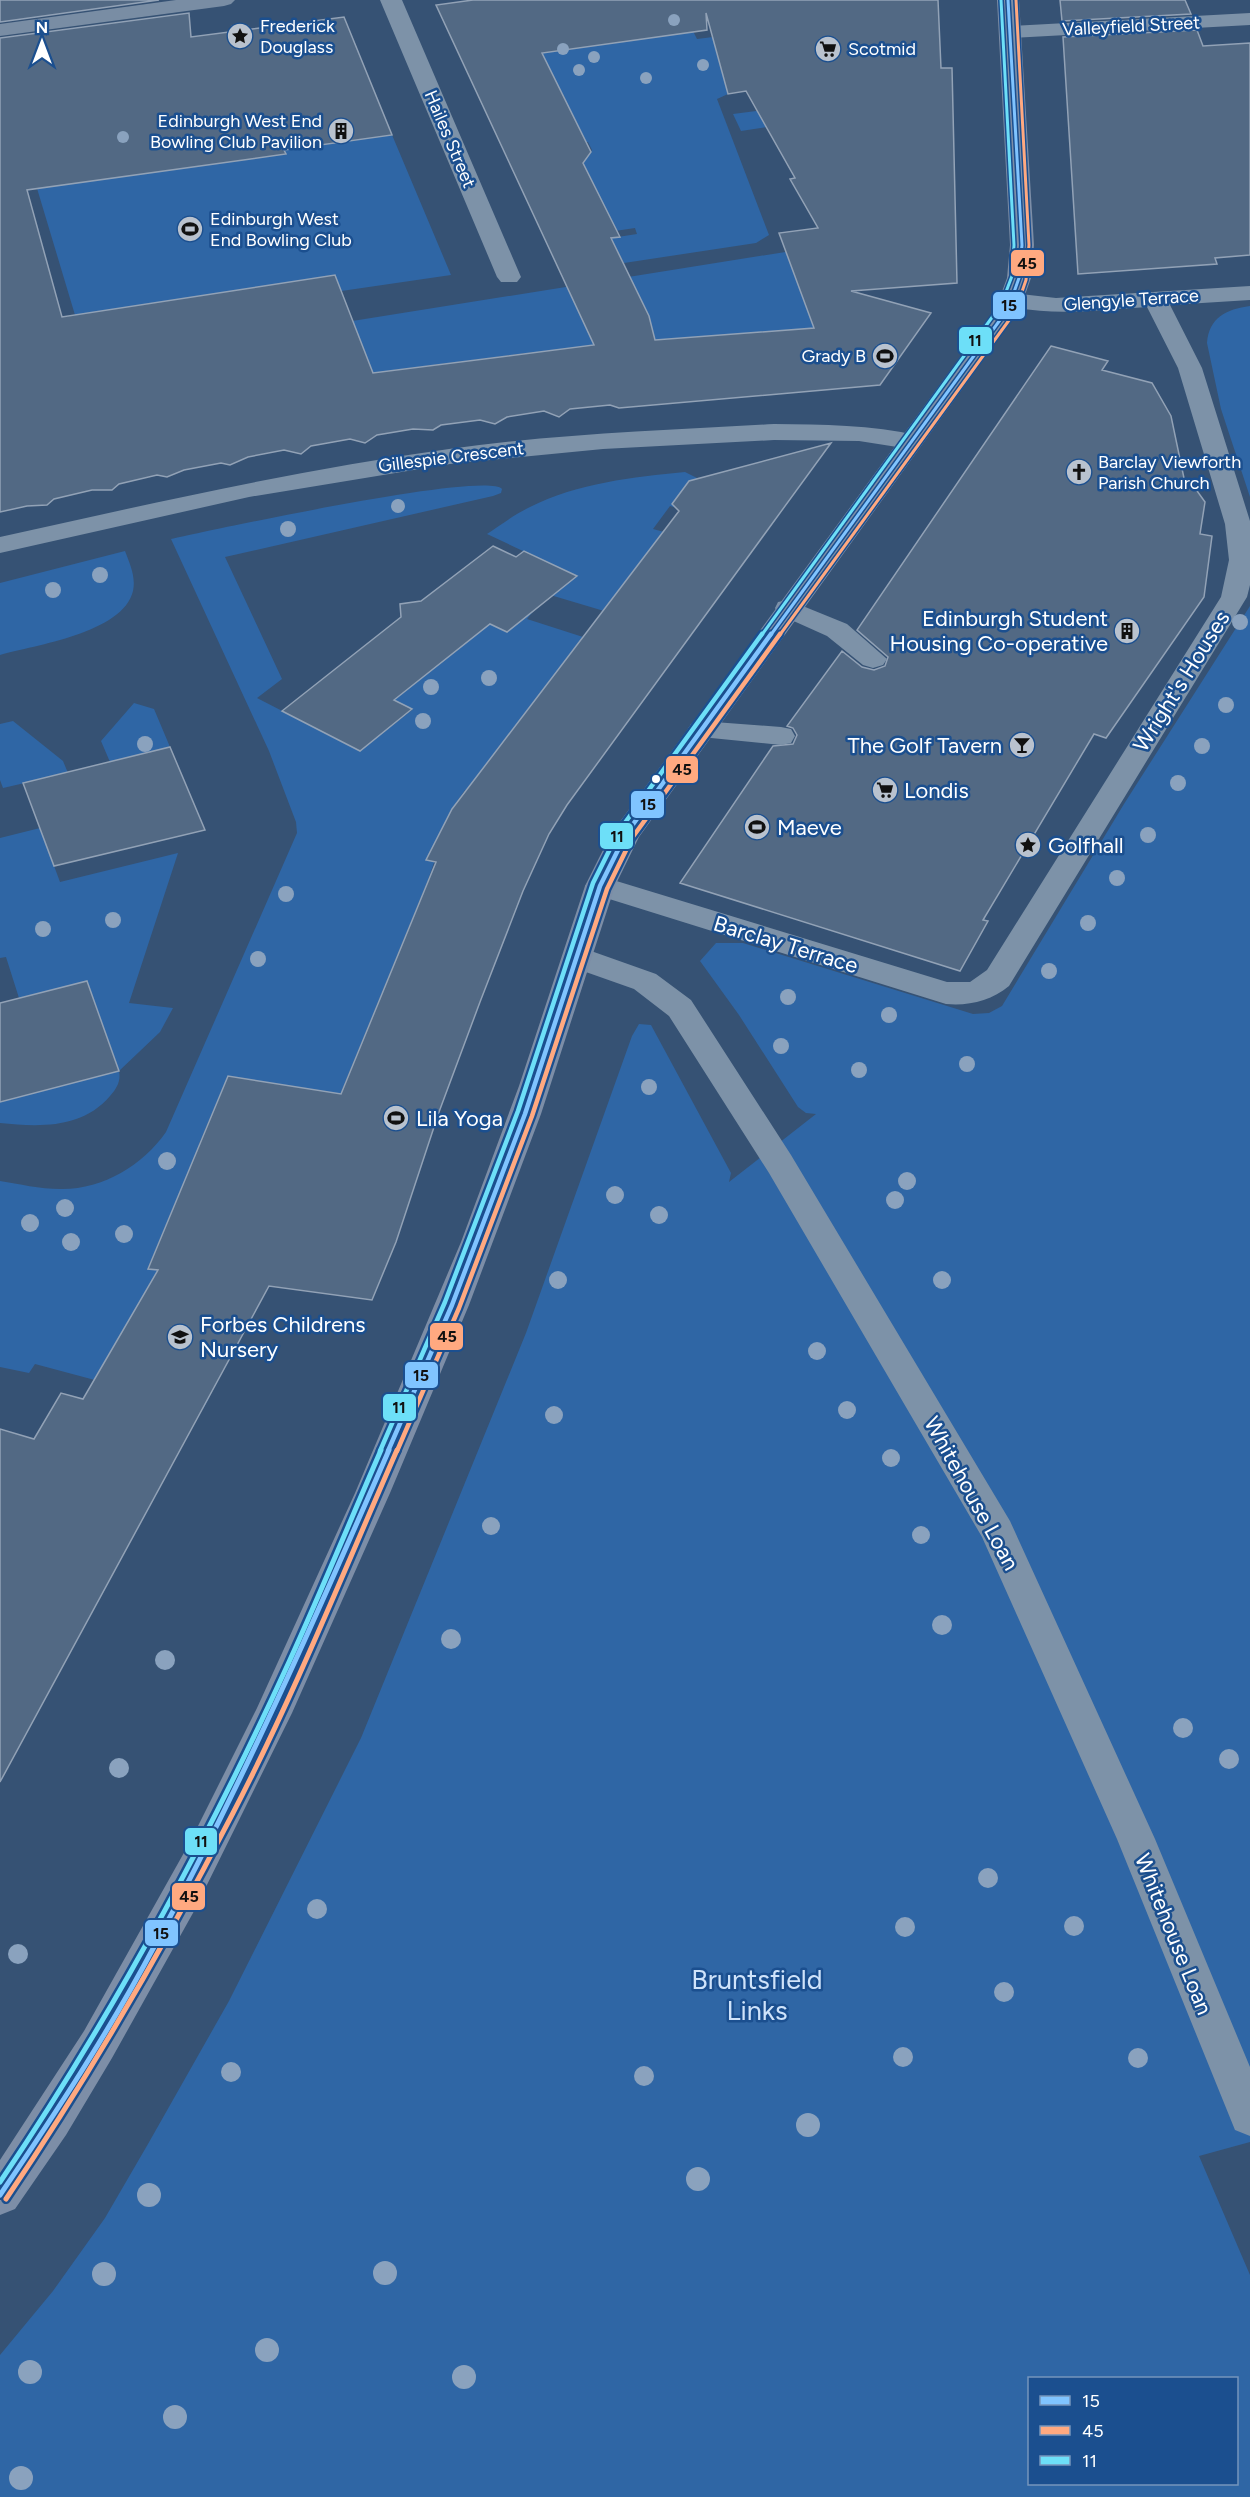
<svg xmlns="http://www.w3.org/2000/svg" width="1250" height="2497" font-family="Figtree,sans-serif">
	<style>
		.green { fill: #2f66a5; fill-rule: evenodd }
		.building { fill: #526984; stroke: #92a2b6; stroke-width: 1.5; fill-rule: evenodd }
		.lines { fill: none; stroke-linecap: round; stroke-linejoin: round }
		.lane { fill: #7d92a8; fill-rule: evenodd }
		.street { fill: #7d92a8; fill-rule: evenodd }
		.secondary { fill: #798da4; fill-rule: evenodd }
		.primary { fill: #7d8ea7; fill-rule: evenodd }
		.bus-1-far2-casing { stroke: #1b4f8f; stroke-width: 6 }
		.bus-1-far1-casing { stroke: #1b4f8f; stroke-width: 9 }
		.bus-1-casing { stroke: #1b4f8f; stroke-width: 10 }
		.bus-2-far2-casing { stroke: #1b4f8f; stroke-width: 6 }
		.bus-2-far1-casing { stroke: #1b4f8f; stroke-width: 9 }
		.bus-2-casing { stroke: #1b4f8f; stroke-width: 10 }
		.bus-3-far2-casing { stroke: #1b4f8f; stroke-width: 6 }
		.bus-3-far1-casing { stroke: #1b4f8f; stroke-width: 9 }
		.bus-3-casing { stroke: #1b4f8f; stroke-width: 10 }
		.bus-1-far2 { stroke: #80c4ff; stroke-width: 3 }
		.bus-1-far1 { stroke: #80c4ff; stroke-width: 4.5 }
		.bus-1 { stroke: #80c4ff; stroke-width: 5 }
		.bus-2-far2 { stroke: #ffa980; stroke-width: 3 }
		.bus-2-far1 { stroke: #ffa980; stroke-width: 4.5 }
		.bus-2 { stroke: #ffa980; stroke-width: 5 }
		.bus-3-far2 { stroke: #6ddff8; stroke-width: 3 }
		.bus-3-far1 { stroke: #6ddff8; stroke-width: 4.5 }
		.bus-3 { stroke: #6ddff8; stroke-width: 5 }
		.tree { fill: #8aa2be }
		.bus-dot { fill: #fff; stroke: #1b4f8f; stroke-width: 2 }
		.labels { text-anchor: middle; stroke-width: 5; stroke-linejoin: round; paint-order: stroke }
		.far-poi-label { font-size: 18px; fill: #fff; stroke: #1b4f8f; text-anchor: start }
		.far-street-label { font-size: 18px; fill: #fff; stroke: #1b4f8f }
		.poi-label { font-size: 22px; fill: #fff; stroke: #1b4f8f; text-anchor: start }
		.street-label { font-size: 22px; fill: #fff; stroke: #1b4f8f }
		.near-park-label { font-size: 27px; fill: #cfe3fa; stroke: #1b4f8f }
		.line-badge { stroke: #1b4f8f; stroke-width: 2 }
		.pale-badge-label { font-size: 16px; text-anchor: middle; font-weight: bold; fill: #111 }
	</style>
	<rect width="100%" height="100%" fill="#365274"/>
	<!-- green -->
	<path class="green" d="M692,29L697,39L713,37L728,94L717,99L769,235L756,243L624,263L611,238L637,234L635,228L608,232L596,189L588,172L580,173L572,158L588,156L592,150L588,142L566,145L565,98L561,91L554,92L524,62L572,35Z
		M771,109L780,125L741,131L733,114Z
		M387,123L451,275L314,295L285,283L75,315L36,185L285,153L284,150L368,125Z
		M854,241L872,265L824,330L655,340L527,353L394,370L262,391L108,360Z
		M1250,306V497L1221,409L1207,343C1209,318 1226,309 1250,306Z
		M685,472L703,481L681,509L670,506L653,529L664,532L604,611L547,594L527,619L583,637L474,793L465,790L453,807L428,880L340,1095L228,1076L199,1144L256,1154L204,1207L175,1203L148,1268L158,1270L101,1368L209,1398L203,1409L35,1364L29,1373L0,1367V1181C19,1184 40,1189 60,1189C102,1190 142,1166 166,1132L297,833L296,822L269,751L171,539C212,530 484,471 502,489L501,493L493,496L225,557L282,679L257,698L360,751L412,710L394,700L490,624L500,628L522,611L538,558L487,534C501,525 515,514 530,507C578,483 633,477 685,472Z
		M125,551C130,564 136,577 133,591C123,633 35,645 0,655V583Z
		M1250,606V2142L1199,2156L1250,2275V2497H0V2355L53,2291L105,2218L148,2144L229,2001L361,1738L526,1333L632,1036L639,1024L651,1025L731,1173L729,1182L816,1114L806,1113L798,1107L739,1015L700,961L716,943H743L973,1014L989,1013L1002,1006L1124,804ZM1030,2378H1236V2484H1030Z
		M134,703L154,709L170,747L110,762L101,741Z
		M13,721L63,761L68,773L3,788L0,780V724Z
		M40,828L60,882L178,853L129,1003L173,1008L160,1032L119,1071C121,1081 117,1088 110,1096C82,1129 39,1127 0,1123V1102L119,1070L87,981L19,998L6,957L0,958V838Z"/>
	<!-- building -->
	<path class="building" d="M0,0H159L0,22Z
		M473,0H938L941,68H952L957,283L851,291L931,313L880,385L619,408L610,405L570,409L559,417L544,411L507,417L495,424L480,420L441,425L433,430L413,429L377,435L365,443L350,439L311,446L301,454L284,450L248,457L230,465L221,463L184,470L167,477L157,475L119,484L112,490H92L54,499L47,505L27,506L0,512V38L189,13L191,37L344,17L392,135L284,150L286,154L27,190L62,317L335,275L373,373L594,345L436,5ZM706,13L728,94L746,91L795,178L790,179L818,228L779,233L814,328L655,340L649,316L611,238L620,237L583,163L591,152L542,53L707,30Z
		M1060,0H1185L1191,14L1062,21Z
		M1197,30L1203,46L1250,43V255L1215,258L1217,264L1078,274L1063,37Z
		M1051,346L1108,361L1102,370L1152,383L1171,416L1185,483L1195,488L1205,502L1200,534L1212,536L1204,597L1106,738L1094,734L983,920L988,921L960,971L680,883L773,746L793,744L797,735L793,728L787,726L842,651L862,667L874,670L885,666L888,657L857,630Z
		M831,443L567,805L549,834L523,891L480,1002L439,1112L396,1242L372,1300L269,1286L0,1782V1429L34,1439L61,1393L83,1399L158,1270L148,1269L228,1076L341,1094L436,862L426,860L452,809L679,511L672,504L689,481Z
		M493,546L516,557L524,551L577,576L507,632L490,624L394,700L412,709L360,751L282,711L401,617L400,604L421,601Z
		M170,747L205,830L54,866L23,783Z
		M87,981L119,1071L0,1102V1003Z"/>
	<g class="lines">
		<!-- lane -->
		<path class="lane" d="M788,600L847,624L887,659L883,665L873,668L863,665L827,636L778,614L775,608L778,602Z
			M701,721L781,727L791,729L795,736L791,743L781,745L691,736L687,730L691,724Z"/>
		<!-- street -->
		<path class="street" d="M380,0H402L521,277L517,282H501L497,277Z
			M1250,13V25L1011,38L1003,37L1000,32L1003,27L1011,26Z
			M1250,286V300L1170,305L1202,368L1250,521V585L1247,597L1009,986C991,1001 969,1006 946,1004L590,893L585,886L590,879L600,876L947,982H970L987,970L1221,597L1229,560L1225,524L1178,368L1147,307C1099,310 1050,317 1003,305L999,300L1003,295L1011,293L1056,298Z
			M774,424C823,425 871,424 919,436L923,441L919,446L910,449L859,441L774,440L603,449L450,464L249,497L0,553V537C149,504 297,470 449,449C556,434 666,430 774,424Z
			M577,946L656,974L691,1000L791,1155L1010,1521L1155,1839L1250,2067V2136L1235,2130L1117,1839L982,1537L769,1173L669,1016L634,989L566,965L562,957L566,949Z"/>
		<!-- secondary -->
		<path class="secondary" d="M176,0H235L231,4L224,6L0,36V24Z"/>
		<!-- primary -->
		<path class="primary" d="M997,0H1019L1034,245L1031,278L1020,309L639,837L615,886L541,1114L469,1305L390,1493L292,1713L193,1913L112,2058L66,2135L15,2209L0,2215V2160L84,2031L190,1842L257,1708L355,1493L461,1242L519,1086L585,886L611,834L996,308L1007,278L1010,245Z"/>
		<!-- bus-1-far2 casing -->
		<g class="bus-1-far2-casing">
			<path id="bus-1-far2" d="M770,636L1008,309L1019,278L1022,245L1008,0"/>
		</g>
		<!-- bus-1-far1 casing -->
		<g class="bus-1-far1-casing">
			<path id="bus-1-far1" d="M388,1451L452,1305L525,1114L600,886L626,834L771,634"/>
		</g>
		<!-- bus-1 casing -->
		<g class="bus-1-casing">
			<path id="bus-1" d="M0,2195C55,2114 109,2032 155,1945C242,1784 316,1617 389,1450"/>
		</g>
		<!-- bus-2-far2 casing -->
		<g class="bus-2-far2-casing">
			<path id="bus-2-far2" d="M779,636L1015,312L1026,280L1029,245L1016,0"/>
		</g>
		<!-- bus-2-far1 casing -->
		<g class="bus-2-far1-casing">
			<path id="bus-2-far1" d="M397,1451L459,1308L532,1116L607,889L632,838L780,634"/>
		</g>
		<!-- bus-2 casing -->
		<g class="bus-2-casing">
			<path id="bus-2" d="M6,2199C90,2075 164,1947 233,1813C294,1695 344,1571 397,1450"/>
		</g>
		<!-- bus-3-far2 casing -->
		<g class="bus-3-far2-casing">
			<path id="bus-3-far2" d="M761,636L1001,305L1012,276L1014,245L1001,0"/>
		</g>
		<!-- bus-3-far1 casing -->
		<g class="bus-3-far1-casing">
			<path id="bus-3-far1" d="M380,1451L445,1302L518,1111L593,883L619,831L762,634"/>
		</g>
		<!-- bus-3 casing -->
		<g class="bus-3-casing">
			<path id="bus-3" d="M0,2182C111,2018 206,1843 289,1662C321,1592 350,1521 381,1450"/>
		</g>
		<!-- bus-1-far2 -->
		<use href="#bus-1-far2" class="bus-1-far2"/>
		<!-- bus-1-far1 -->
		<use href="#bus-1-far1" class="bus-1-far1"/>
		<!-- bus-1 -->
		<use href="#bus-1" class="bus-1"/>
		<!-- bus-2-far2 -->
		<use href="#bus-2-far2" class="bus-2-far2"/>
		<!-- bus-2-far1 -->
		<use href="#bus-2-far1" class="bus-2-far1"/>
		<!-- bus-2 -->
		<use href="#bus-2" class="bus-2"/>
		<!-- bus-3-far2 -->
		<use href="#bus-3-far2" class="bus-3-far2"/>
		<!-- bus-3-far1 -->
		<use href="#bus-3-far1" class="bus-3-far1"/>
		<!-- bus-3 -->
		<use href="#bus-3" class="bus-3"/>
	</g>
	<!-- trees -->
	<g class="tree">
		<circle cx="674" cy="20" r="6"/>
		<circle cx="563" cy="49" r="6"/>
		<circle cx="594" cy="57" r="6"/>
		<circle cx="703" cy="65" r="6"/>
		<circle cx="579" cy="70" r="6"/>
		<circle cx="646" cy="78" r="6"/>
		<circle cx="123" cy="137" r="6"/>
		<circle cx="398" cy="506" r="7"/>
		<circle cx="288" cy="529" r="8"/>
		<circle cx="100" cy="575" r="8"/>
		<circle cx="53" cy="590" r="8"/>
		<circle cx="1240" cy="622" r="8"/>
		<circle cx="489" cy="678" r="8"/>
		<circle cx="431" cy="687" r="8"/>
		<circle cx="1226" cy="705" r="8"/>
		<circle cx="423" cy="721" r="8"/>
		<circle cx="145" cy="744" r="8"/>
		<circle cx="1202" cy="746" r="8"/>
		<circle cx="1178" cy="783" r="8"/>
		<circle cx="1148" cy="835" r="8"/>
		<circle cx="1117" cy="878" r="8"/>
		<circle cx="286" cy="894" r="8"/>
		<circle cx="113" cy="920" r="8"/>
		<circle cx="1088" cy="923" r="8"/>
		<circle cx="43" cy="929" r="8"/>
		<circle cx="258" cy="959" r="8"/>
		<circle cx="1049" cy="971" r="8"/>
		<circle cx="788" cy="997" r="8"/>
		<circle cx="889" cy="1015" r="8"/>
		<circle cx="781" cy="1046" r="8"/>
		<circle cx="967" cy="1064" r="8"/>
		<circle cx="859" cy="1070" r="8"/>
		<circle cx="649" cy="1087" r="8"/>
		<circle cx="167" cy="1161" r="9"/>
		<circle cx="907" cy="1181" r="9"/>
		<circle cx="615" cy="1195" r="9"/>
		<circle cx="895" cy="1200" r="9"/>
		<circle cx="65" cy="1208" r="9"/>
		<circle cx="659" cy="1215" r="9"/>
		<circle cx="30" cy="1223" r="9"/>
		<circle cx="124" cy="1234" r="9"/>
		<circle cx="71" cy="1242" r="9"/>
		<circle cx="558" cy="1280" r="9"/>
		<circle cx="942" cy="1280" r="9"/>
		<circle cx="817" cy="1351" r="9"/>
		<circle cx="847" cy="1410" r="9"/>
		<circle cx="554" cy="1415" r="9"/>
		<circle cx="891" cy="1458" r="9"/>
		<circle cx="491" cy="1526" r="9"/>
		<circle cx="921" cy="1535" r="9"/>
		<circle cx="942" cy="1625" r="10"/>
		<circle cx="451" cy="1639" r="10"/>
		<circle cx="165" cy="1660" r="10"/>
		<circle cx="1183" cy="1728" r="10"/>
		<circle cx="1229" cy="1759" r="10"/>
		<circle cx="119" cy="1768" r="10"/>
		<circle cx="988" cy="1878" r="10"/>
		<circle cx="317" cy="1909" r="10"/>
		<circle cx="1074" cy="1926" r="10"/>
		<circle cx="905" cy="1927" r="10"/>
		<circle cx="18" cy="1954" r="10"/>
		<circle cx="1004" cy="1992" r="10"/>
		<circle cx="903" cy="2057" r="10"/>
		<circle cx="1138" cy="2058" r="10"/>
		<circle cx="231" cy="2072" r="10"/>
		<circle cx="644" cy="2076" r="10"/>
		<circle cx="808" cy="2125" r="12"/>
		<circle cx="698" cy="2179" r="12"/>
		<circle cx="149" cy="2195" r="12"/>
		<circle cx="385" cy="2273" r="12"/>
		<circle cx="104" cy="2274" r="12"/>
		<circle cx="267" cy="2350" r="12"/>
		<circle cx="30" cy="2372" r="12"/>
		<circle cx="464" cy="2377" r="12"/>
		<circle cx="175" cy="2417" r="12"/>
		<circle cx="21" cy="2478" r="12"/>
	</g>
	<!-- icons -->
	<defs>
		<g id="sight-disc" transform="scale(1.35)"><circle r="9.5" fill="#b9c2ce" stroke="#1b4f8f"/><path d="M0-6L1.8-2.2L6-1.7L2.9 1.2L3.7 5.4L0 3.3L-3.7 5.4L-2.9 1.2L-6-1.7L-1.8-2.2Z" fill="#111"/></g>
		<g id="supermarket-disc" transform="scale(1.35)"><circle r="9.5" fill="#b9c2ce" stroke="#1b4f8f"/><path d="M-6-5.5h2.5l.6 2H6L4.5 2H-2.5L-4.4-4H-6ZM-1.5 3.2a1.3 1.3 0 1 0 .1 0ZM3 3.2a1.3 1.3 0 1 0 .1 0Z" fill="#111"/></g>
		<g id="building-disc" transform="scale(1.35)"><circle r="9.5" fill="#b9c2ce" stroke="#1b4f8f"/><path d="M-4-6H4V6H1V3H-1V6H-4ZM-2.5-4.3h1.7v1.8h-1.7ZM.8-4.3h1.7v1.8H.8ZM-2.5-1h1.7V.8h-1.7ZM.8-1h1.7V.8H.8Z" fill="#111"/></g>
		<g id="stadium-disc" transform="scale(1.35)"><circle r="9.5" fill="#b9c2ce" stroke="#1b4f8f"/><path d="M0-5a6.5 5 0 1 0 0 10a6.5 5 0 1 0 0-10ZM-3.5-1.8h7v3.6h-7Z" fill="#111"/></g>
		<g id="church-disc" transform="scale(1.35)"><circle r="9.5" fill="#b9c2ce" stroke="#1b4f8f"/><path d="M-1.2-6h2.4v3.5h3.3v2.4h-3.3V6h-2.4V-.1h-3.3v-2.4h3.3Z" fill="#111"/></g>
		<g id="bar-disc" transform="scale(1.35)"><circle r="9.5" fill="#b9c2ce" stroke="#1b4f8f"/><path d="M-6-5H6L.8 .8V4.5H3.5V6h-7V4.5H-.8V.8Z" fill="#111"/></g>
		<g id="school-disc" transform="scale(1.35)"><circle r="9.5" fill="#b9c2ce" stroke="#1b4f8f"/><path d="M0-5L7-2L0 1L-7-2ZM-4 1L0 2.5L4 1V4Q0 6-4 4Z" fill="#111"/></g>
	</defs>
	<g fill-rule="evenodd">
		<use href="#sight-disc" x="240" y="36"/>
		<use href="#supermarket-disc" x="828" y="49"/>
		<use href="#building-disc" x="341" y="131"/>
		<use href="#stadium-disc" x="190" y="229"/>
		<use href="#stadium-disc" x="885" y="356"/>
		<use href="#church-disc" x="1079" y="472"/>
		<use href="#building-disc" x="1127" y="631"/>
		<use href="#bar-disc" x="1022" y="745"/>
		<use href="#supermarket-disc" x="885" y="790"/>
		<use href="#stadium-disc" x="757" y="827"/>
		<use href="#sight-disc" x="1028" y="845"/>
		<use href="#stadium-disc" x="396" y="1118"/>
		<use href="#school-disc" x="180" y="1337"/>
	</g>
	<!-- markers -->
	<circle class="bus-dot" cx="656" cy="779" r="5"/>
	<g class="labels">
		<!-- far-poi labels -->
		<g class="far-poi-label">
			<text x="260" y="32">Frederick<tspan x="260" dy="21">Douglass</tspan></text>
			<text x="848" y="55">Scotmid</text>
			<text x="322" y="127" text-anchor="end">Edinburgh West End<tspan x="322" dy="21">Bowling Club Pavilion</tspan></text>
			<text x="210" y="225">Edinburgh West<tspan x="210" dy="21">End Bowling Club</tspan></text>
			<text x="866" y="362" text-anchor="end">Grady B</text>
			<text x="1098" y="468">Barclay Viewforth<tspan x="1098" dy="21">Parish Church</tspan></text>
		</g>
		<!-- far-street labels -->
		<g class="far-street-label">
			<text transform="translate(1131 26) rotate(-3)" y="6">Valleyfield Street</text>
			<text transform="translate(450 139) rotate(67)" y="6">Hailes Street</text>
			<text transform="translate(1131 300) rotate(-4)" y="6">Glengyle Terrace</text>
			<text transform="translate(451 457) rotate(-7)" y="6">Gillespie Crescent</text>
		</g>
		<!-- poi labels -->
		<g class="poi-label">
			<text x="1108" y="626" text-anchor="end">Edinburgh Student<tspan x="1108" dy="25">Housing Co-operative</tspan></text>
			<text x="1002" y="753" text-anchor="end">The Golf Tavern</text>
			<text x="904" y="798">Londis</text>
			<text x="777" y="835">Maeve</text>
			<text x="1048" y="853">Golfhall</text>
			<text x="416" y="1126">Lila Yoga</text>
			<text x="200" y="1332">Forbes Childrens<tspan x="200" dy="25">Nursery</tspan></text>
		</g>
		<!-- street labels -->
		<g class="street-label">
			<text transform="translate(1181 681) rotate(-58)" y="8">Wright's Houses</text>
			<text transform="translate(786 944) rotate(17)" y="8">Barclay Terrace</text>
			<text transform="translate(972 1493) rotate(61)" y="8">Whitehouse Loan</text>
			<text transform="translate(1174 1934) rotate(68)" y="8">Whitehouse Loan</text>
		</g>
		<!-- near-park labels -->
		<g class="near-park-label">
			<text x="757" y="1989">Bruntsfield<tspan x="757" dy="31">Links</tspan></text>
		</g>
	</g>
	<g class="line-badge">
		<rect x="1010" y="249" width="35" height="28" rx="6" fill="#ffa980"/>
		<rect x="992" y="291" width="34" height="29" rx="6" fill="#80c4ff"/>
		<rect x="958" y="326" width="35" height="29" rx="6" fill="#6ddff8"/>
		<rect x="665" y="755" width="34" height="29" rx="6" fill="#ffa980"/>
		<rect x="630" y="790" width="35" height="29" rx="6" fill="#80c4ff"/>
		<rect x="599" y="822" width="35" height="28" rx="6" fill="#6ddff8"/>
		<rect x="429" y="1322" width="35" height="29" rx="6" fill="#ffa980"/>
		<rect x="404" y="1361" width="35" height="28" rx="6" fill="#80c4ff"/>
		<rect x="382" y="1393" width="35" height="29" rx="6" fill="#6ddff8"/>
		<rect x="184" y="1827" width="34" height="29" rx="6" fill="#6ddff8"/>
		<rect x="171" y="1882" width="35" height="29" rx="6" fill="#ffa980"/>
		<rect x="144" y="1919" width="35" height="28" rx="6" fill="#80c4ff"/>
	</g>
	<g class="pale-badge-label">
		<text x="1027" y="269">45</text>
		<text x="1009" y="311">15</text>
		<text x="975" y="346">11</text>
		<text x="682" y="775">45</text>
		<text x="648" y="810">15</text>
		<text x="617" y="842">11</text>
		<text x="447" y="1342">45</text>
		<text x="421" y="1381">15</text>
		<text x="399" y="1413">11</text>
		<text x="201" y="1847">11</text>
		<text x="189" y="1902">45</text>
		<text x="161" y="1939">15</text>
	</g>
	<!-- legend -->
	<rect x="1028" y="2377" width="210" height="108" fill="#1b4f8f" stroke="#7695bc" stroke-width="1.5"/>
	<rect x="1040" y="2396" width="30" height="9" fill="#80c4ff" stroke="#7695bc" stroke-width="1.5"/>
	<text x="1082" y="2407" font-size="18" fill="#ffffff">15</text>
	<rect x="1040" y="2426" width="30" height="9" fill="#ffa980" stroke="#7695bc" stroke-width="1.5"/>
	<text x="1082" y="2437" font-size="18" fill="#ffffff">45</text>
	<rect x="1040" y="2456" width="30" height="9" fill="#6ddff8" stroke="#7695bc" stroke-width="1.5"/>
	<text x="1082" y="2467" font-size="18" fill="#ffffff">11</text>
	<!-- north arrow -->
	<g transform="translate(42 42)" stroke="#1b4f8f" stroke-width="4.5" paint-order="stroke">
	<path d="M0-4.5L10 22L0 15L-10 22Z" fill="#ffffff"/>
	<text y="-9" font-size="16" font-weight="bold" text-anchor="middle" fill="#ffffff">N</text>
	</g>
</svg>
